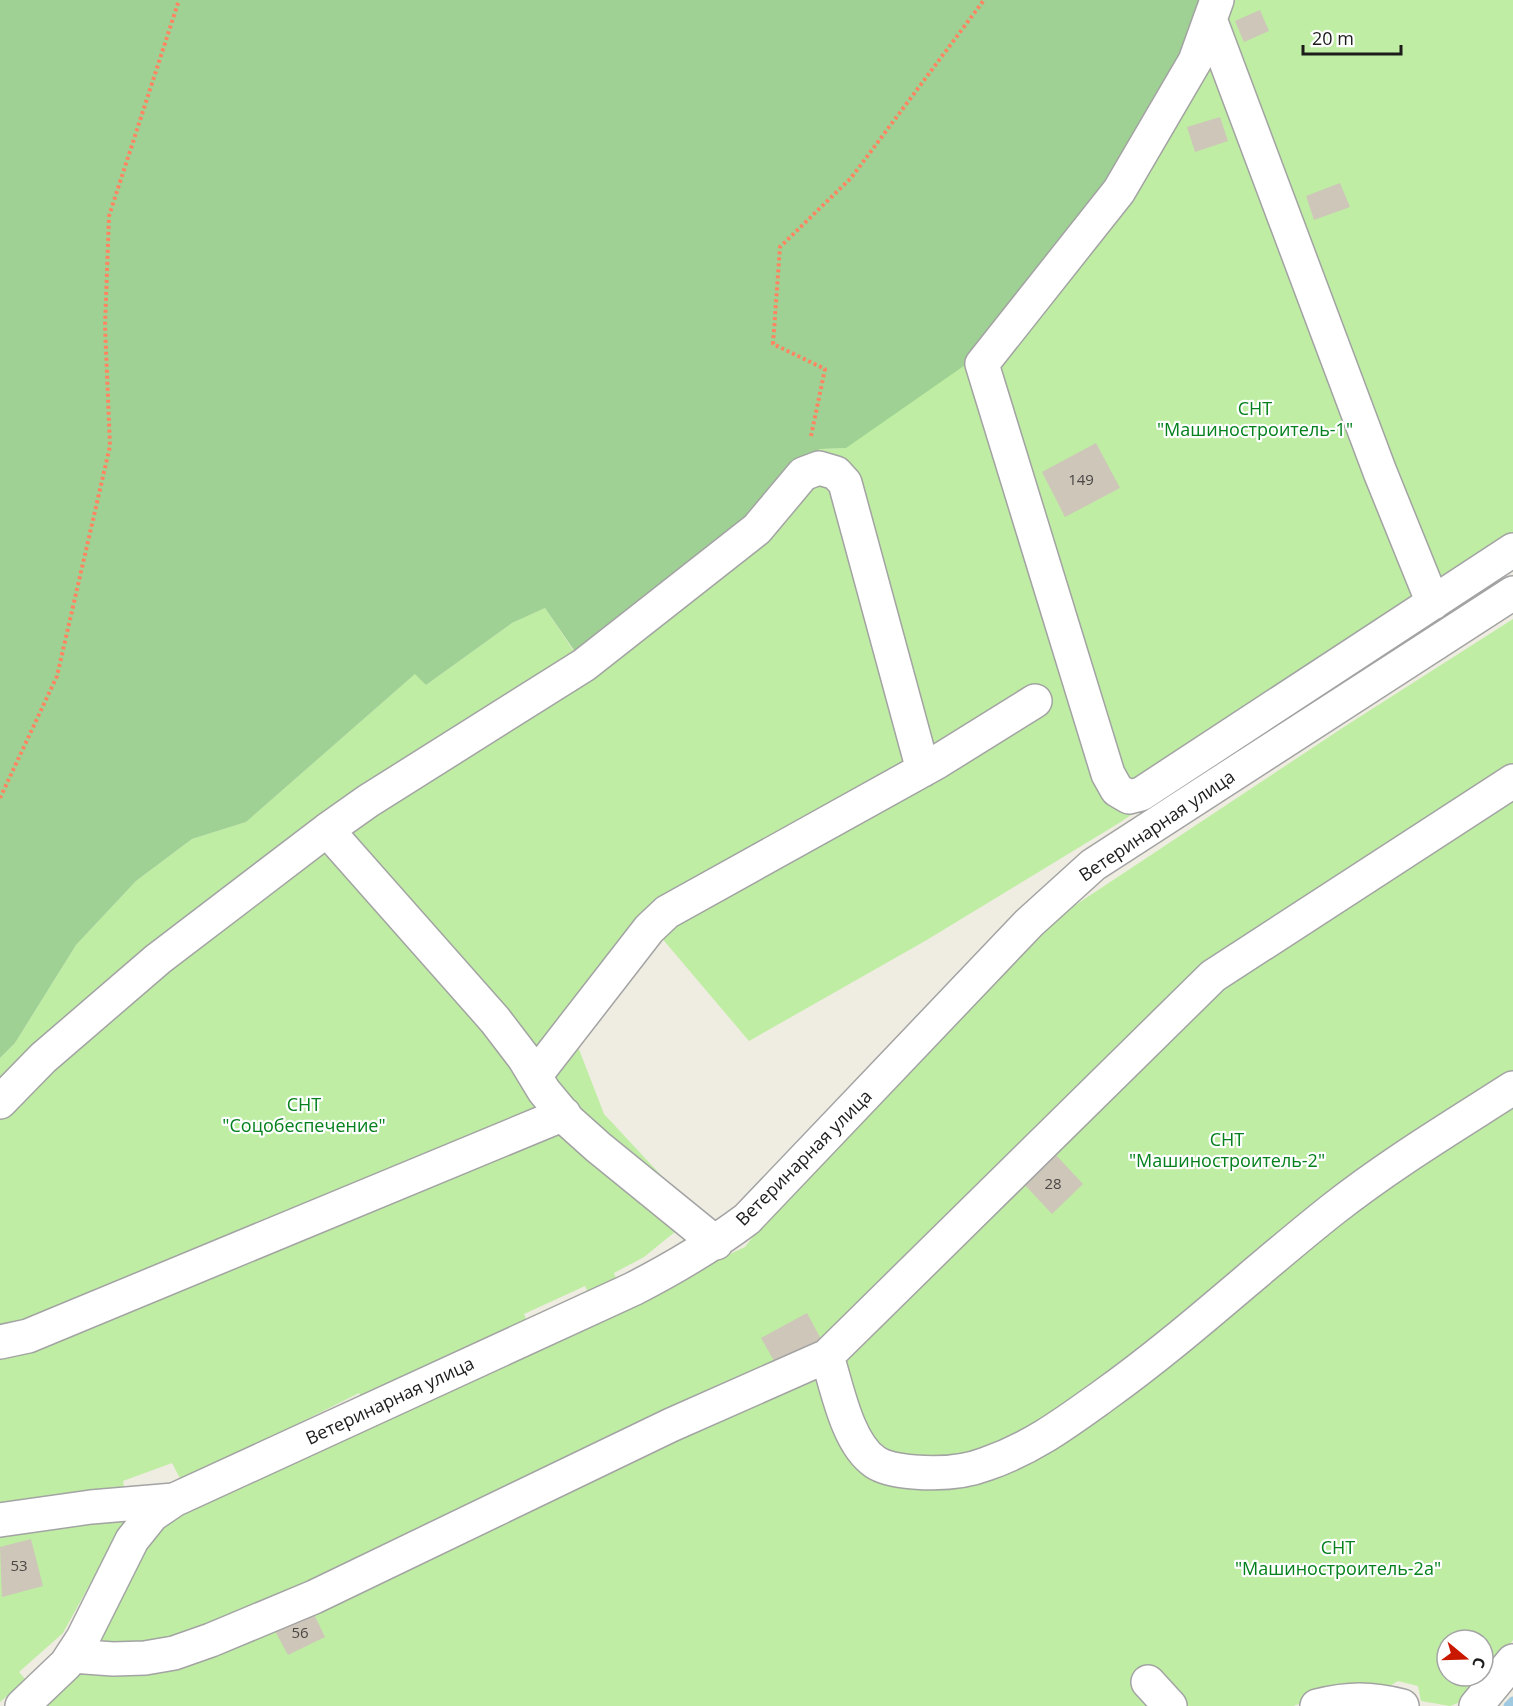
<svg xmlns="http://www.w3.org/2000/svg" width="1513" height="1706" font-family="'Open Sans',sans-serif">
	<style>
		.grass { fill: #beeda3; fill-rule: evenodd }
		.forest { fill: #9ed193 }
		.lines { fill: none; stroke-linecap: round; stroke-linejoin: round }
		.stream { stroke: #9ec9e0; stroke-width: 9 }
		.building { fill: #cfc6ba }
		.minor-casing { stroke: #a3a3a3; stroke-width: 36 }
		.path { stroke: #ff8562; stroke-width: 4; stroke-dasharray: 3 3; stroke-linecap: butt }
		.minor { stroke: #fff; stroke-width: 33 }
		.labels { text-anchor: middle; stroke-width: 4.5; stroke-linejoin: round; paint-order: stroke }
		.number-label { font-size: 15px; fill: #494644 }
		.park-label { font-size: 18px; fill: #04811d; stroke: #fff }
		.street-label { font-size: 18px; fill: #1c1c1c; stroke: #fff }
	</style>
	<rect width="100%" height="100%" fill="#efece1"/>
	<!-- grass -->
	<path class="grass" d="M1202,0H1513V566L1119,823L925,941L749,1041L660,936L575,1039L604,1114L697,1214L644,1257L614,1273L618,1284L591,1298L585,1286L524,1314L528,1324L364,1401L359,1393L182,1482L172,1463L123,1481L129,1513L63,1633L19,1672L26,1680L0,1702V1058L15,1043L76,945L136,881L192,839L246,822L416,673L426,685L512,623L545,608L579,659L792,471L820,449L846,448Z
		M1513,619V1640L1473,1697L1450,1706L1421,1701L1418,1686L1398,1681L1383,1690L1318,1698L1293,1706H39L53,1694L92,1667L105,1615L161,1522L202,1499L745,1247L764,1222L992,979L1068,910L1347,725ZM1447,1640H1483V1676H1447Z"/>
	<!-- forest -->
	<path class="forest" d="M0,0H1203L1190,40L1111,182L968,363L846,448L820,449L792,471L757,513L580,659L545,608L512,623L426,685L415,674L246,822L192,839L136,881L76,945L15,1043L0,1058Z"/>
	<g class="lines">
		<!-- stream -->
		<path class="stream" d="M1508,1706L1513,1701"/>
	</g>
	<!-- building -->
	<path class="building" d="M1260,10L1269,31L1244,42L1235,21Z
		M1220,117L1228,141L1195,152L1187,127Z
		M1340,183L1350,207L1314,220L1306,196Z
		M1096,443L1120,488L1065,517L1042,472Z
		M1055,1154L1083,1184L1052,1214L1023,1183Z
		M807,1313L822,1341L777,1366L761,1338Z
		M31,1539L43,1586L2,1597L0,1547Z
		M312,1610L325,1637L288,1655L274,1629Z"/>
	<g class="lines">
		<!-- minor casing -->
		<g class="minor-casing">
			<path id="minor" d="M1217,0L1195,61L1119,191L982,364L1108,774L1117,790L1129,797L1141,794L1513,550
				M1210,19L1380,472L1433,603
				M327,830L495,1020L524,1058L544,1091L569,1121L598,1147L716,1243
				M535,1076L649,929L667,912L937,762L1035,701
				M0,1102L43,1058L158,959L327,830L368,801L584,665L757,529L803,474L819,468L836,473L845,483L923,770
				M0,1342L28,1336L564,1114
				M827,1356C837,1387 847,1443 875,1462C885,1469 902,1471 914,1472C939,1474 963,1473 986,1464C1032,1448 1064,1424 1103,1396C1183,1339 1255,1271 1332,1210C1389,1165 1452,1127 1513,1088
				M0,1520L91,1507L174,1500
				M72,1656L113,1659L145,1658L174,1653L211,1640L314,1597L671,1425L827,1356L1213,976L1513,781
				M1148,1682L1170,1706
				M22,1706L66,1664L83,1638L132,1540L152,1515L174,1500L633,1289C674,1268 711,1246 747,1219L1029,923L1093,865L1513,593
				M1317,1706C1349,1698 1371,1698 1402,1706
				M1476,1706L1513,1661"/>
		</g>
		<!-- path -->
		<path class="path" d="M811,436L825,369L773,344L780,247L851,178L984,0
			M0,798L57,676L110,446L105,326L109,216L179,0"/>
		<!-- minor -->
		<use href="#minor" class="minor"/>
	</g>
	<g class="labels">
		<!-- number labels -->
		<g class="number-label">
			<text x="1081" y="485">149</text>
			<text x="1053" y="1189">28</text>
			<text x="19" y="1571">53</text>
			<text x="300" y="1638">56</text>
		</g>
		<!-- park labels -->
		<g class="park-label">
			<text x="1255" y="415">СНТ<tspan x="1255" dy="21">"Машиностроитель-1"</tspan></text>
			<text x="304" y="1111">СНТ<tspan x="304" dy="21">"Соцобеспечение"</tspan></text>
			<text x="1227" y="1146">СНТ<tspan x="1227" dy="21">"Машиностроитель-2"</tspan></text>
			<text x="1338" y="1554">СНТ<tspan x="1338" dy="21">"Машиностроитель-2а"</tspan></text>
		</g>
		<!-- street labels -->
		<g class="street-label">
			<text transform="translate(1157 826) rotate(-34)" y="6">Ветеринарная улица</text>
			<text transform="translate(804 1158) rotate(-45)" y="6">Ветеринарная улица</text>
			<text transform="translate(390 1401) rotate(-25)" y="6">Ветеринарная улица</text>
		</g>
	</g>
	<!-- north arrow -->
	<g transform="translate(1465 1658) rotate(109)"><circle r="28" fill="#ffffff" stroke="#a4a4a4" stroke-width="1.5"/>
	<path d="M0-4.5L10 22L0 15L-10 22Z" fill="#c91800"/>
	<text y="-9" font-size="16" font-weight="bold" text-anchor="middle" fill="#1c1c1c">С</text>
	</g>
	<!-- scale -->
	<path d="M1303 45v9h98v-9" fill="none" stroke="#1c1c1c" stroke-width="3"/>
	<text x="1312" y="45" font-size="18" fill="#1c1c1c" stroke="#ffffff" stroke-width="4.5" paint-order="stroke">20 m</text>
</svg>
